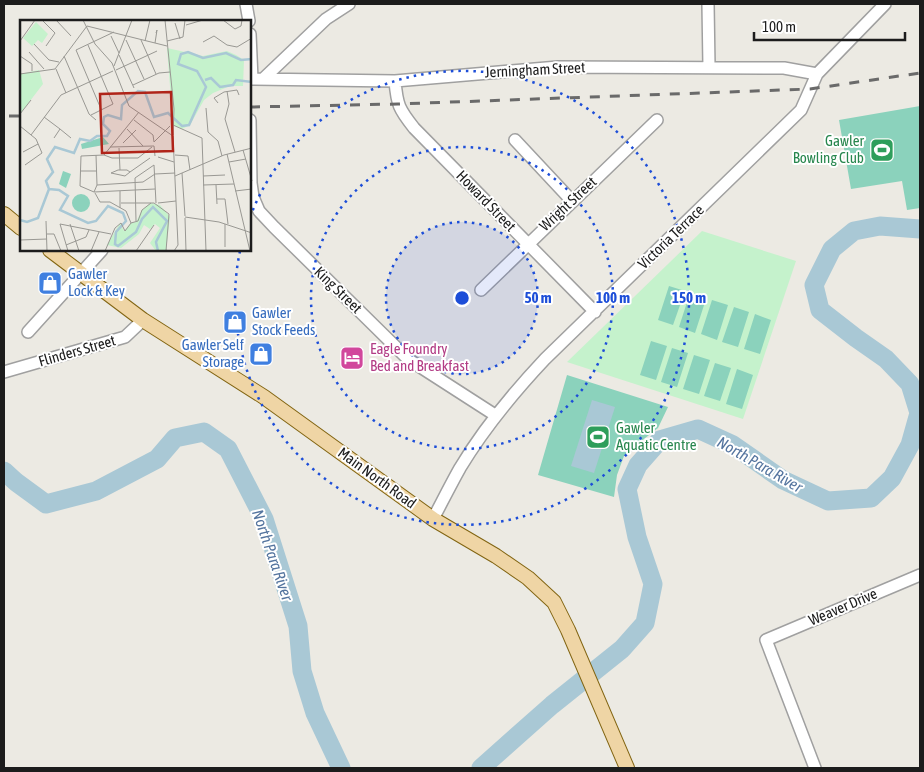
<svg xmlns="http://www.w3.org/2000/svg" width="924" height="772" font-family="'Asap Condensed',sans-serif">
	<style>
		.park { fill: #c5f2cc }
		.pitch { fill: #8bd2bc }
		.water { fill: #a9c8d5 }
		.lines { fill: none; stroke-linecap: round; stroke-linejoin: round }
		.river { stroke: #a9c8d5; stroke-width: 19 }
		.minor-casing { stroke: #a0a0a0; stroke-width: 14 }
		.major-casing { stroke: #826512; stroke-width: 16 }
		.minor { stroke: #fff; stroke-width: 11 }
		.major { stroke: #efd5a5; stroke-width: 14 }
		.rail { stroke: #6a6a6a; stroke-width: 3; stroke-dasharray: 10 10; stroke-linecap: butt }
		.ring { fill: none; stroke: #1d4ed8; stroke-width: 2.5; stroke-dasharray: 2.5 5 }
		.labels { text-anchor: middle; stroke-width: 4; stroke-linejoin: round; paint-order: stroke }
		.street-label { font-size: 15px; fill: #1c1c1c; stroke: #fff }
		.leisure-label { font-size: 15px; fill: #27864d; stroke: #fff; text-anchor: end }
		.shop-label { font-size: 15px; fill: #366cbe; stroke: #fff; text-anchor: start }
		.hotel-label { font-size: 15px; fill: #b23c85; stroke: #fff; text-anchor: start }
		.water-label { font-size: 16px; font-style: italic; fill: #55759f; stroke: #fff }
		.inset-river { fill: none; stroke: #a9c8d5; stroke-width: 2.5 }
		.inset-road { fill: none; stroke: #999893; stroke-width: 1 }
		.view { fill: #b02419; fill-opacity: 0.15; stroke: #b02419; stroke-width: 2.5 }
		.inset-edge { fill: none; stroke: #1c1c1c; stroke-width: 2.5 }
		.centre { fill: #1d4ed8; stroke: #fff; stroke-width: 2.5 }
		.ring-label { font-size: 15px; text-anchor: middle; font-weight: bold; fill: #1d4ed8; stroke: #fff; stroke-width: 4; stroke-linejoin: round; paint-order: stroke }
	</style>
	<rect width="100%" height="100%" fill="#eceae3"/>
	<!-- park -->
	<path class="park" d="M702,231L796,261L743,419L567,362Z"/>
	<!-- pitch -->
	<path class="pitch" d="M920,106V208L907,210L902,181L851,189L839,120Z
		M669,286L685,291L673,325L658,320Z
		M690,293L706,299L695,333L679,327Z
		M712,300L728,305L717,340L701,334Z
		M734,307L749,312L738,347L722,342Z
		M755,314L771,320L760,354L744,349Z
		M651,341L667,346L656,380L640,375Z
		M672,348L688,353L677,387L661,382Z
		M694,355L710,360L699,394L683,389Z
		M715,363L731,368L720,401L704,396Z
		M737,369L753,375L742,409L726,404Z
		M567,375L668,407L658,428L635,446L624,456L617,475L614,497L538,475Z"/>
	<!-- water -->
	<path class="water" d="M592,400L615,407L594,473L571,466Z"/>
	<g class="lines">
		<!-- river -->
		<path class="river" d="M4,471L16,482L46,504L96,491L157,459L175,438L204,432L228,449L264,519L298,626L302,671L315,713L341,768
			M481,768L552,705L622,649L645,623L653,584L637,537L627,489L638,465L660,440L698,429L733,445L783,480L828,501L871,498L892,478L910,445L919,413L910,384L886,359L856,338L820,310L814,285L832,249L854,231L880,226L920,229"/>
		<!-- minor casing -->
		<g class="minor-casing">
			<path id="minor" d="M246,4L249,21
				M708,4L709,67
				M250,34L252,79L395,81L558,67L784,68L817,74
				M263,79L326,19L349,4
				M395,81C397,105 399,109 414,128L595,312
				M250,120L251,183L253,197L259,211L274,227L408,359L495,415
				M515,140L572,201
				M481,290L657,120
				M28,332L102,250
				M4,372L125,337L143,320
				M433,519C442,502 451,484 460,468C484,428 514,392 545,359L801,110L817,74L885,4
				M815,768L766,640L920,575"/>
		</g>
		<!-- major casing -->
		<g class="major-casing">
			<path id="major" d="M4,214L21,228
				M50,250L143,320L264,397L433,519L496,556L528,578L554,602L568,630L627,768"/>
		</g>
		<!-- minor -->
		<use href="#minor" class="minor"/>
		<!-- major -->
		<use href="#major" class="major"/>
		<!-- rail -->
		<path class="rail" d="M250,107L398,104L810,89L920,73
			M9,116H21"/>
	</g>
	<!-- distance rings -->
	<circle cx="462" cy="298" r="76" fill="#1d4ed8" fill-opacity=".12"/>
	<g class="ring">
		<circle cx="462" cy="298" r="76"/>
		<circle cx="462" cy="298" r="151"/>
		<path d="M250 217A227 227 0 1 1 240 251"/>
	</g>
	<!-- icons -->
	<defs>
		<g id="stadium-square" transform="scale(1.25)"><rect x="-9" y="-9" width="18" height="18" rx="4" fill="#2e9e5b" stroke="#fff"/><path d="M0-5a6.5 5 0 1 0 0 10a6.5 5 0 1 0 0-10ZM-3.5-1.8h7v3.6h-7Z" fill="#fff"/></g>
		<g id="shop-square" transform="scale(1.25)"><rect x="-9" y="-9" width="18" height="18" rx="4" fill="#3f7fe0" stroke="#fff"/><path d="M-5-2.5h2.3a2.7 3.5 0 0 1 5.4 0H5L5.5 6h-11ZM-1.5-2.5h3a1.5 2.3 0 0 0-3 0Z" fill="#fff"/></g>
		<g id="hotel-square" transform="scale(1.25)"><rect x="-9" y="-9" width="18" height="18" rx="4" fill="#d1479c" stroke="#fff"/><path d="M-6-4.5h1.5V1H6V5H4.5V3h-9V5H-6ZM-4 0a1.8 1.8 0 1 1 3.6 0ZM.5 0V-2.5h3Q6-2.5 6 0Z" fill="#fff"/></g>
	</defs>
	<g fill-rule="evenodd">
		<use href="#stadium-square" x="882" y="150"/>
		<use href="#shop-square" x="50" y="283"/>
		<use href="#shop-square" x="235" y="322"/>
		<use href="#shop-square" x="261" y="354"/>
		<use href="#hotel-square" x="352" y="358"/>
		<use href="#stadium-square" x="598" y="437"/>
	</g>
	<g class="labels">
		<!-- street labels -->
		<g class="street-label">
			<text transform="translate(535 70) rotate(-3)" y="5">Jerningham Street</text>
			<text transform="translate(486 201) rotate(46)" y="5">Howard Street</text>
			<text transform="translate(568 204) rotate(-43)" y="5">Wright Street</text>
			<text transform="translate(671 237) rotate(-44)" y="5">Victoria Terrace</text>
			<text transform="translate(338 290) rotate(44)" y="5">King Street</text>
			<text transform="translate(77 351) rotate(-16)" y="5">Flinders Street</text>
			<text transform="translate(377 478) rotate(36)" y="5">Main North Road</text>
			<text transform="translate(843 607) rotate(-23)" y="5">Weaver Drive</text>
		</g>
		<!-- leisure labels -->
		<g class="leisure-label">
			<text x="864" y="146">Gawler<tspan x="864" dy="17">Bowling Club</tspan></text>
			<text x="616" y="433" text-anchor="start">Gawler<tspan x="616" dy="17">Aquatic Centre</tspan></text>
		</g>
		<!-- shop labels -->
		<g class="shop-label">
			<text x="68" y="279">Gawler<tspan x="68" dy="17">Lock &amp; Key</tspan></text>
			<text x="252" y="318">Gawler<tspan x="252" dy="17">Stock Feeds</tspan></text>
			<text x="244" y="350" text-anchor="end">Gawler Self<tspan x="244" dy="17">Storage</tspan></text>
		</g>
		<!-- hotel labels -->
		<g class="hotel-label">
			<text x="370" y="354">Eagle Foundry<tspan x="370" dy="17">Bed and Breakfast</tspan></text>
		</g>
		<!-- water labels -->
		<g class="water-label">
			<text transform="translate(760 464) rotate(30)" y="6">North Para River</text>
			<text transform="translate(273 555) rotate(71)" y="6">North Para River</text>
		</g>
	</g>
	<!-- overview -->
	<g transform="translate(20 20)">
		<rect width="231" height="231" fill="#eceae3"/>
		<path d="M16,2L28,14L22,23L18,20L12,26L3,18ZM147,28L183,36L207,31L216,35L224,40L223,66H210L193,73L184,80L170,105L162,109L153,105ZM19,50L23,64L0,94V54ZM131,183L140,185L150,197L146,231H136L130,223L140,208L135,204L130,209L124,205L119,214L101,228L87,225L100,203L104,211L111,203L116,202L122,190Z" fill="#c5f2cc"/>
		<path d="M83,117L89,124L62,129L61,124ZM43,151L51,154L46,168L39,164ZM52 183a9 9 0 1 1 18 0a9 9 0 1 1-18 0Z" fill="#8bd2bc"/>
		<path class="inset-river" d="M185,60L191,58L200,67L213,65L216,60L232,62M29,169L26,161L33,152L27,139L35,127L54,133L60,119L70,121L77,116H87L90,111L83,104L84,97L88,95L101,99L102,85L118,71L125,72L134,97L148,93L162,106L169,105L186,67L177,51L158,44L161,34L168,32L183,38L206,33L221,40L232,39M29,169L39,170L48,176L40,190L68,203L76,201L88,186L103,193L106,201L96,212L95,224L98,226L116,212L122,199L133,187L147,201L136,222L138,231M0,200L7,202L18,198L29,169"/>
		<path class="inset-road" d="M22,0L35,13L26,26M36,0L51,16M63,0L75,24L92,43M145,0L154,89L153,115M203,0L215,9L221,6L222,0M155,3L160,19M166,5L183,0M91,16L99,33M106,20L124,59M121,20L136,54M0,21L15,0M125,21L130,0M147,21L163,17L165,0M183,22L194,16L207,25L217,27L232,18M135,23L137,10L136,13M14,24L29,40L39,42M68,25L93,84L71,95M9,32L24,49M99,35L114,68M0,36L12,44V51M44,36L69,94L76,100M92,43L109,86L153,116L158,225L154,231M94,46L112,0M35,49L67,6L147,26M36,49L46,73M96,50L137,31M0,54L35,49M113,65L139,53L150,52M207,71L209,84L205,99L215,132M198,83L194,78L204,72L217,70L219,75M186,88L188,112L198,121L202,136M81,89L56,30L94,12M0,94L11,80M24,97L40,109M114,100L133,115L134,122L150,106M153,105L182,118L186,231M0,106L16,119L22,133L5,145M107,109L123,126M11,115L41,75L93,51M34,118L40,109L51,118M103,123L116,110M90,127L134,126L135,136M99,128L100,150M223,130L232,161M3,132L18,124M207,134L230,231M84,135L92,138H118L132,127M155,135L168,136L170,150M138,137L154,142M209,142L226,139M98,150H107L110,152L105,156L91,153ZM61,151H77M110,152L130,138M162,153L165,196M135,154L155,153M155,156L204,135L232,128M183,156L205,155M77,165L123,162L135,154M183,165L214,164M196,165L197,184M100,171V188M215,171L232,169M74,172L60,166L61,136L84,135L119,92M74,172L135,169M74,172L77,165L76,135M75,173L80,182H90L106,191L111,203M197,179H205L208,204M101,183H134L149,194M138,183L156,181M165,197L199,202L232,213M165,198L166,231M26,201L27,231M116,201L115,158L134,145L136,183M111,203L118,201L122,190L131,183M50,204L59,231M205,204V227M27,214H34L41,231M0,220L27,219M46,225L66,217L69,210M48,231L40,204L91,214M71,231L79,212M85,231L95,208L101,203L105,211L111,203M116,231L134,205M146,231L149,194"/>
		<path class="view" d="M151,72L153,131L82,133L80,74Z"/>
		<rect width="231" height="231" class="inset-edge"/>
	</g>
	<circle cx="462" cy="298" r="8" class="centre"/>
	<g class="ring-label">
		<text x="538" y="303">50 m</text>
		<text x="613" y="303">100 m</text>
		<text x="689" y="303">150 m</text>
	</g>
	<!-- border -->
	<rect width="924" height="772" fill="none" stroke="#1c1c1c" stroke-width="10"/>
	<!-- scale -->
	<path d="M754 32v8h151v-8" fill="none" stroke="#1c1c1c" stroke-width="2.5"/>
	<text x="762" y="32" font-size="15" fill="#1c1c1c" stroke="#ffffff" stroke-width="4" paint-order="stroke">100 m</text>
</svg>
